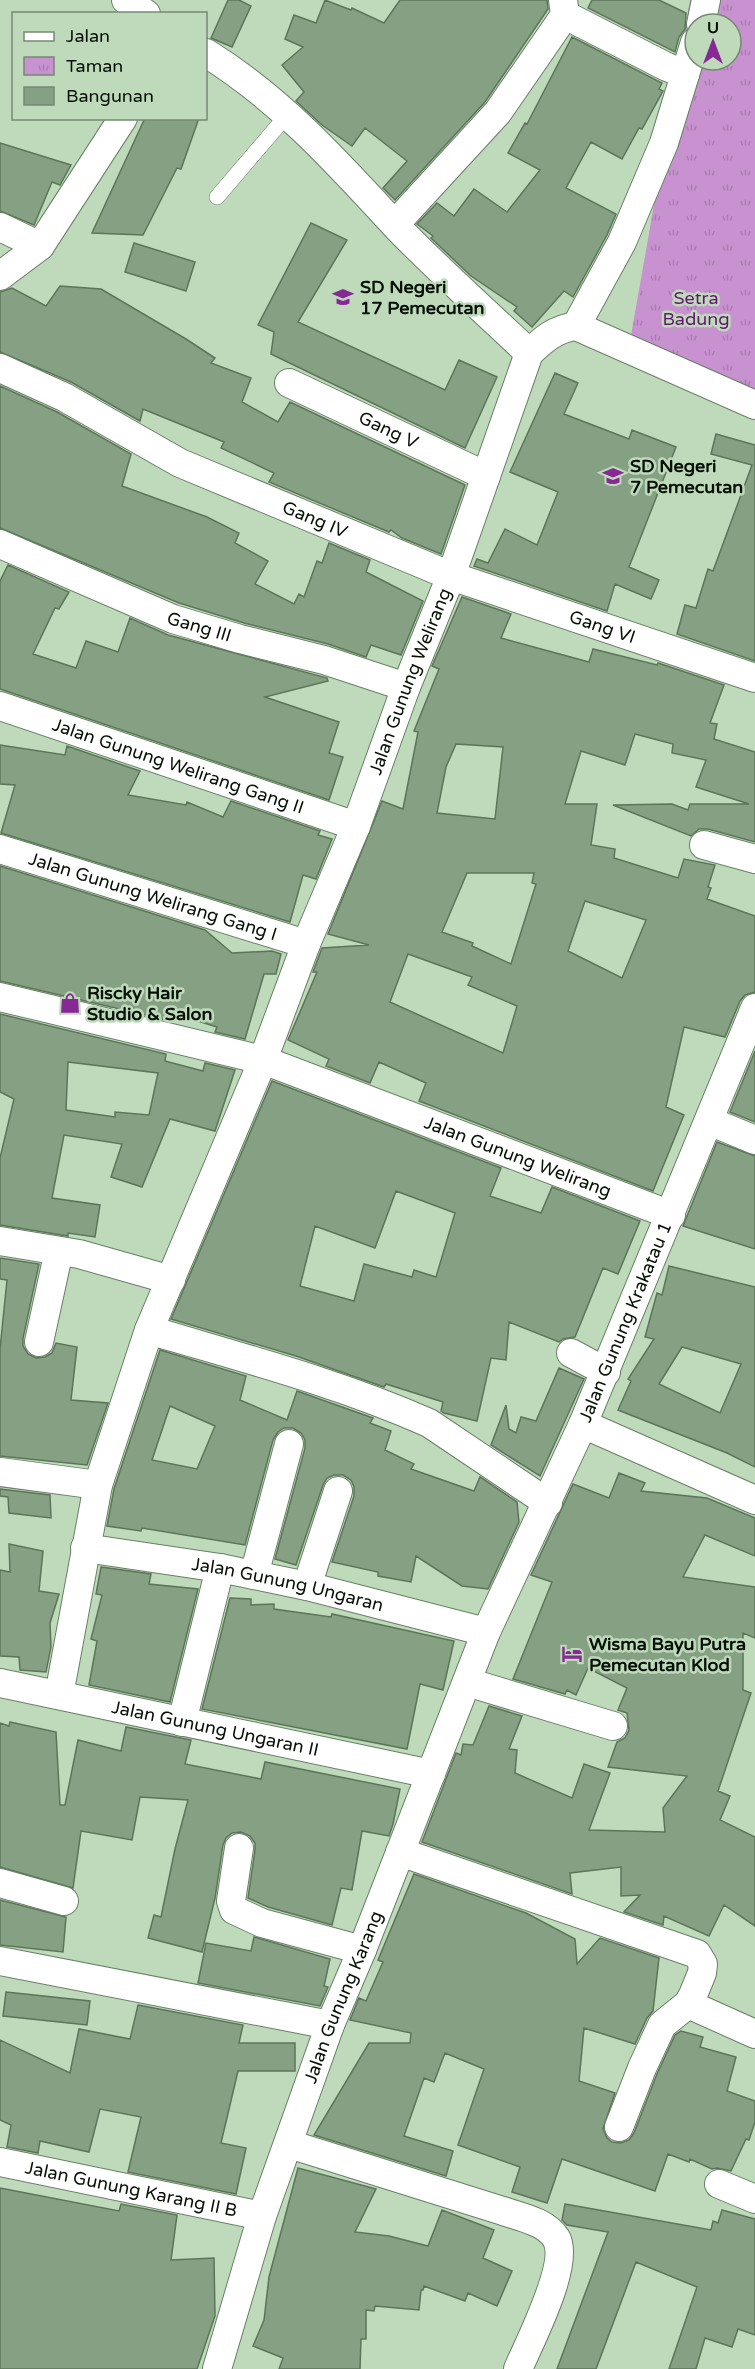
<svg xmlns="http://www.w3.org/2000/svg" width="755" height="2369" font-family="'Varela Round',sans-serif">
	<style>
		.park { fill: url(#park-tufts); fill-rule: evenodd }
		.building { fill: #86a083; stroke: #5c7559; stroke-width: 1.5; fill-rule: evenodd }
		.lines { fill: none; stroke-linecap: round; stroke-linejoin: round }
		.service-casing { stroke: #678164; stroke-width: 16 }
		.minor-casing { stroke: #678164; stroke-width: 30 }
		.service { stroke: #fff; stroke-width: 15 }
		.minor { stroke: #fff; stroke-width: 28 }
		.labels { text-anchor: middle; stroke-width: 5; stroke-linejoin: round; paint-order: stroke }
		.poi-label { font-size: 18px; font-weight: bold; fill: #071006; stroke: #bedabb; text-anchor: start }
		.park-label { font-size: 18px; fill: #64156f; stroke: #bedabb }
		.street-label { font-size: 18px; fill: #071006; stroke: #bedabb }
	</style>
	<defs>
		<pattern id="park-tufts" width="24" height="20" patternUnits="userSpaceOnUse" patternTransform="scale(1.5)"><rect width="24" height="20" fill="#c892d0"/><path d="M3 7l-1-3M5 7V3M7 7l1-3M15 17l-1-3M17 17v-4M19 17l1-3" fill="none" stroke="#aa7db1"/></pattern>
	</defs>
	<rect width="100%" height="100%" fill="#bedabb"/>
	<!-- park -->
	<path class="park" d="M690,0H755V396L629,347ZM695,24H731V60H695Z"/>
	<!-- building -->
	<path class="building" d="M228,0H239L251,6L232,47L211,38Z
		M325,0L351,10L352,8L384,23L400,0H547L548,9L485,102L395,200L383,188L407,161L365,128L352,146L322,125L296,101L304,92L282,65L303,47L285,39L294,15L316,23Z
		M592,0H659L686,13L685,29L679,37L675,52L588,8Z
		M572,37L662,83L659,89L663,91L642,129L639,128L622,159L591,142L566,188L616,214L607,235L573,297L564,291L532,327L514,311L517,307L471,276L431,238L433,236L417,224L437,203L454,216L474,189L507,212L540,170L508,153L525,123L527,124Z
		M145,118H199L181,169L177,168L143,235L92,233Z
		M0,143L71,165L60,185L52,182L34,225L0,211Z
		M311,223L347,240L298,322L445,390L459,360L497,377L465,448L271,354L274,332L258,325Z
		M134,243L195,262L186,291L125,272Z
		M60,286L101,289L186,339L215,358L211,363L251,378L242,402L278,422L290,402L465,485L441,554L402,538L391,530L389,532L269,482L274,473L221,448L224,442L143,409L140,421L71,382L0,352V292L12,288L46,306Z
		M555,373L578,383L564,414L629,439L632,430L676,447L629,567L659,580L651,599L615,584L607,611L474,566L477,559L488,563L505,529L537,545L558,492L510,472Z
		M0,386L57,412L131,454L122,486L207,517L239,533L235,543L268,561L255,584L294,604L299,594L304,597L317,561L322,563L329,543L370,560L366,572L423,601L401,655L371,645L366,657L328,644L244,623L179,603L0,528Z
		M716,434L755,445V661L677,634L685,605L696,608L708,569L713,571L752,465L711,454Z
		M8,565L69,592L59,609L55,608L33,654L76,668L86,641L118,652L130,618L168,635L327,678L328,681L265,697L339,722L329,753L343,757L329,800L0,689V581Z
		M462,597L511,614L501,638L589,662L593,649L657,665L658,663L724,685L710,723L717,724L714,739L755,752V842L708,829H699L691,836L613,805L672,804L688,810L690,804H749L696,787L706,760L672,753L673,744L635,734L625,765L581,751L565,804H597L591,845L615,849L614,858L678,878L684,859L715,865L708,887L711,888L707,899L755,916V992L745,995L740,1001L725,1037L684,1027L666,1107L684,1115L653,1191L419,1101L426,1083L379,1062L370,1083L326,1066L329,1059L288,1040L317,972H313L322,948L369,945L328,934L382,801L403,809L418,732L414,731L439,669L432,666ZM456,744L503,747L495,819L437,813L446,767ZM467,873H534L532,883L536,884L511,964L472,946L473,943L442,932ZM585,901L646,920L622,978L568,951ZM408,954L472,977L468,985L517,1006L503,1053L390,1002Z
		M0,745L65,755L67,746L140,771L128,795L186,805L187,802L223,817L231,801L320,831L318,835L332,839L316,879L303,875L290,922L1,833L15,785L0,784Z
		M0,866L205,930L232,953L272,951L281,954L276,974H264L245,1039L215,1032L217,1027L172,1013L171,1021L0,981Z
		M0,1014L166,1054L165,1061L203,1071L205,1063L235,1070L215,1131L170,1119L142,1187L111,1177L122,1144L64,1135L52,1198L100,1205L95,1237L68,1233V1236L0,1225V1158L14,1099L0,1092ZM68,1062L158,1073L149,1115L115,1112V1117L66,1110Z
		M755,1051V1122L730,1112Z
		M272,1081L501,1168L490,1196L541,1213L552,1187L640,1221L618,1274L603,1268L575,1337L563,1339L559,1342L509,1322L506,1360L491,1358L477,1421L444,1413L441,1411L443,1402L386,1384L384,1387L296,1356L171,1319ZM396,1191L455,1213L436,1277L414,1270L412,1277L364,1264L354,1301L300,1286L315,1226L375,1248Z
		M717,1142L755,1156V1249L683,1226Z
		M0,1258L39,1264L23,1338V1346L28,1354L36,1358L45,1357L52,1353L56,1343L77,1347L71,1400L108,1403L87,1465L0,1456V1349L7,1280L0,1279Z
		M669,1266L755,1287V1467L727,1453L618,1410L631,1381L628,1379L654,1339L645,1337L657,1293L662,1295ZM682,1347L741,1364L720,1413L659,1384Z
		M160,1350L246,1376L240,1400L287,1420L297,1391L373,1418L370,1423L391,1431L385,1450L414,1464L411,1469L474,1491L480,1477L517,1502L519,1522L488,1589L462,1586L416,1556L411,1582L378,1576V1572L332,1562L354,1496V1487L351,1480L343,1475H334L327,1478L323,1485L296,1565L275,1559L305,1448V1440L301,1433L293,1428H284L278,1432L273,1440L245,1545L142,1528L141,1531L107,1526L114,1489ZM170,1406L215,1426L197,1469L152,1460Z
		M559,1368L584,1379L540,1476L491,1445L506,1405L509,1429L516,1433L521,1417L536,1421Z
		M619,1473L645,1483L641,1491L707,1498L755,1518V1556L705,1535L683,1577L755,1587V1638L743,1633V1690L751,1693L718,1791L730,1796L720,1820L755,1837V1926L724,1905L709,1936L664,1916L663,1925L624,1912L640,1895L621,1896V1867L570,1873L572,1894L422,1842L456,1753L461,1755L463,1744L473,1745L489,1706L522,1716L509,1749L517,1750L515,1773L572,1798L584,1764L610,1773L589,1830L665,1832L663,1808L687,1776L608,1767L617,1742L625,1738L629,1730L627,1713L618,1710L627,1688L588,1668L576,1695L567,1690L565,1694L513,1679L552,1582L531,1575L573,1484L609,1498Z
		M0,1489L50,1495L51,1518L9,1513L8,1497L0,1496Z
		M9,1544L43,1551L39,1591L59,1594L50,1623L51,1647L46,1672L20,1670L19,1657L0,1656V1570L10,1572Z
		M101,1567L151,1574L149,1584L198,1589L170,1702L89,1685L97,1641L91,1639L102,1595L96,1594Z
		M230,1598L251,1599V1605L274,1604V1609L331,1617L332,1614L454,1641L443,1690L420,1684L407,1749L202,1709Z
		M10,1722L56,1732L60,1805H65L78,1740L121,1751L126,1727L191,1740L185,1764L261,1779L265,1762L400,1789L393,1824L389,1836L362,1831L352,1890L341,1888L332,1925L268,1907L248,1898L255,1850V1843L250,1836L241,1832L232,1833L226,1838L223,1845L215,1898L202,1952L148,1938L154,1915L161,1917L175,1849L188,1800L140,1797L132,1840L81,1831L73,1888L0,1867V1723L9,1726Z
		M414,1874L526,1913L575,1939L577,1964L600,1938L659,1958L653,2011L647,2018L635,2044L584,2028L579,2081L615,2093L603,2129L607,2138L612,2142L621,2143L629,2140L634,2133L657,2074L675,2035L681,2031L703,2037L700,2047L736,2057L727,2091L755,2101V2122L749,2140L746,2139L731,2171L717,2168L712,2169L690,2159L689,2162L668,2154L655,2191L562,2159L547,2203L512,2192L520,2167L458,2145L484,2069L445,2053L434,2082L424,2078L404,2136L453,2151L446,2176L314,2135L369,2043H410L411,2033L350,2020L359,1998L366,2001L383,1962L378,1960Z
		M0,1900L66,1917L63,1952L0,1945Z
		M254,1937L330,1959L324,1986L328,1987L320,2006L198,1983L206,1943L251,1951Z
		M6,1992L90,2001L87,2025L3,2016Z
		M138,2005L243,2025L239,2043H295V2071H238L221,2143L246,2148L236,2194L128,2172L141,2117L100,2109L89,2152L40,2141L38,2153L7,2147L11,2125L0,2120V2040L70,2073L79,2029L130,2039Z
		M298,2168L376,2189L355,2232L389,2236L428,2246L442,2210L494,2230L483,2258L512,2271L497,2306L468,2293L465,2301L424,2286L423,2290H421L419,2310L375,2306L374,2311L366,2310V2339H361L360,2369H279L283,2358L253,2346L264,2320L269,2277Z
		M0,2188L119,2211L121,2204L177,2215L171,2260L214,2258L215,2316L197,2369H0Z
		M565,2204L711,2230L713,2221L718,2223L722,2210L755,2219V2335L738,2329L732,2347L705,2338L696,2369H669L697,2287L636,2262L596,2369H557L608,2232L567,2225L562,2220Z"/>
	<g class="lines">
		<!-- service casing -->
		<g class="service-casing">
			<path id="service" d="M217,197L288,114"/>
		</g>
		<!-- minor casing -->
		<g class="minor-casing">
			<g id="minor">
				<path d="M126,0L146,14"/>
				<path d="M565,15L667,67L685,74"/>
				<path d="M701,24L706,0"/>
				<path d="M695,42L664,143L622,242L576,326L755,405"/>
				<path d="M206,53C279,98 336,161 394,224C437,269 484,310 529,353"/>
				<path d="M395,224L498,112L565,15L563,0"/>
				<path d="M0,227L40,246"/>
				<path d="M0,276L40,246L123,118"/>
				<path id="s1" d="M0,368L64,397L180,463L451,576L755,678"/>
				<path id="s2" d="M289,383L486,476"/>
				<path id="s3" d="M0,544L173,619L240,639L324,660L406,687"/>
				<path id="s4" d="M0,706L356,826"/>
				<path d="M704,845L755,859"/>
				<path id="s5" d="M0,849L306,944"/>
				<path id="s6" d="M0,997L263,1060L671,1215"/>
				<path d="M709,1121L755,1140"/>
				<path d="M0,1241L79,1254L171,1280"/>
				<path d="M149,1330C243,1358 339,1383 429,1423L548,1503"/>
				<path d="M39,1342L58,1255"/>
				<path d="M571,1353L606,1372"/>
				<path d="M583,1424L755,1500"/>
				<path d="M0,1472L98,1485"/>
				<path id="s7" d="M85,1548L220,1568L307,1586L486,1632"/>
				<path d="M254,1575L289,1444"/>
				<path d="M307,1586L338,1491"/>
				<path d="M467,1682L613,1726"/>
				<path id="s8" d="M0,1683L431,1774"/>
				<path id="s9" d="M59,1695L98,1485L149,1330L263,1060L306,944L356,826L406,687L451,576L529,353C544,339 555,329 576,326"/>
				<path d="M182,1722L220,1568"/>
				<path d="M239,1848L231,1901L234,1910L262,1923L362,1950"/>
				<path d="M400,1852L697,1954L703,1964L702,1973L693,1995L688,2004L662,2025L642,2068L619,2127"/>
				<path d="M0,1883L64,1901"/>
				<path d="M0,1961L330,2025"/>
				<path d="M688,2004L755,2034"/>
				<path d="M289,2144L503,2211C520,2217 545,2221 556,2238C571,2263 529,2343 518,2369"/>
				<path id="s10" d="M0,2162L262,2216"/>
				<path d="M719,2184L755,2199"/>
				<path id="s11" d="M217,2369L262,2216L330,2025L362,1950L486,1632L583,1424L755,1008"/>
			</g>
		</g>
		<!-- service -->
		<use href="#service" class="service"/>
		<!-- minor -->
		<use href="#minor" class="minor"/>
	</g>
	<!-- icons -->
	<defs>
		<g id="school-bare" transform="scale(1.62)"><path d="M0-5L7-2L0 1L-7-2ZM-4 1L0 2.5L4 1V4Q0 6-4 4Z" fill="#862994" stroke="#bedabb" stroke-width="2.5" paint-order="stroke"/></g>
		<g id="shop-bare" transform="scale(1.62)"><path d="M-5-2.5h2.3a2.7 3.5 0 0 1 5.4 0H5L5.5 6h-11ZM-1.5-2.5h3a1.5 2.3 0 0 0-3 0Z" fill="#862994" stroke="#bedabb" stroke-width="2.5" paint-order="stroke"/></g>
		<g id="hotel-bare" transform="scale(1.62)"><path d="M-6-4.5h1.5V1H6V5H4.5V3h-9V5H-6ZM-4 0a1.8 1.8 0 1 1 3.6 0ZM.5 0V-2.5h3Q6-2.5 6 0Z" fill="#862994" stroke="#bedabb" stroke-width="2.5" paint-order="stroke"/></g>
	</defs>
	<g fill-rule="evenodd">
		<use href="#school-bare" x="343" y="297"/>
		<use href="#school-bare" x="613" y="476"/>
		<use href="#shop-bare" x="70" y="1003"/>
		<use href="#hotel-bare" x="572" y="1654"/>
	</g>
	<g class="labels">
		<!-- poi labels -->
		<g class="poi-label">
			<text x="360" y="293">SD Negeri<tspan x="360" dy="21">17 Pemecutan</tspan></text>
			<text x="630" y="472">SD Negeri<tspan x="630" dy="21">7 Pemecutan</tspan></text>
			<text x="87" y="999">Riscky Hair<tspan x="87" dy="21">Studio &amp; Salon</tspan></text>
			<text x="589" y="1650">Wisma Bayu Putra<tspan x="589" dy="21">Pemecutan Klod</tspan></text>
		</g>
		<!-- park labels -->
		<g class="park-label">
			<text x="696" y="304">Setra<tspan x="696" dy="21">Badung</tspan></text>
		</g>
		<!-- street labels -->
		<g class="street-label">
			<text dy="6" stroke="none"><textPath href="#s2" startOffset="110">Gang V</textPath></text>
			<text dy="6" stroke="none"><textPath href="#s1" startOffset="350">Gang IV</textPath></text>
			<text dy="6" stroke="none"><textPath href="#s3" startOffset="216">Gang III</textPath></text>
			<text dy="6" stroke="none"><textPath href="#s1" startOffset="657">Gang VI</textPath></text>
			<text dy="6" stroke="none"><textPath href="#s9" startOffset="1076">Jalan Gunung Welirang</textPath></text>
			<text dy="6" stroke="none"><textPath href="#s4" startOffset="188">Jalan Gunung Welirang Gang II</textPath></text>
			<text dy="6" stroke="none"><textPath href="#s5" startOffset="160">Jalan Gunung Welirang Gang I</textPath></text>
			<text dy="6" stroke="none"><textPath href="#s6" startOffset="543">Jalan Gunung Welirang</textPath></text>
			<text dy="6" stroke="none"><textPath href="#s11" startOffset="1125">Jalan Gunung Krakatau 1</textPath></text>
			<text dy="6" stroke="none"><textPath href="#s7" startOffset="206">Jalan Gunung Ungaran</textPath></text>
			<text dy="6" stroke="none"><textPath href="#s8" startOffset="220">Jalan Gunung Ungaran II</textPath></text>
			<text dy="6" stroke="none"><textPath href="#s11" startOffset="393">Jalan Gunung Karang</textPath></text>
			<text dy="6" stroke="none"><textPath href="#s10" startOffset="134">Jalan Gunung Karang II B</textPath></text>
		</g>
	</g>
	<!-- legend -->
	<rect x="12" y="12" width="195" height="108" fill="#bedabb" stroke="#758973" stroke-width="1.5"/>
	<rect x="24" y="32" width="30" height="9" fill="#ffffff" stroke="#758973" stroke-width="1.5"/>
	<text x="66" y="42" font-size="18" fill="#071006">Jalan</text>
	<rect x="24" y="57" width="30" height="18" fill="url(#park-tufts)" stroke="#758973" stroke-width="1.5"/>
	<text x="66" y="72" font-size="18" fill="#071006">Taman</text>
	<rect x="24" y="87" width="30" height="18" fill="#86a083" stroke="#758973" stroke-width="1.5"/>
	<text x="66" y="102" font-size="18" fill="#071006">Bangunan</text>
	<!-- north arrow -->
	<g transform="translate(713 42)"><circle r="28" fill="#bedabb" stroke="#758973" stroke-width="1.5"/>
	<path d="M0-4.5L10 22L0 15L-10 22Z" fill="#862994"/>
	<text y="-9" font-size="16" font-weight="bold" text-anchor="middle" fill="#071006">U</text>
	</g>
</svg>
